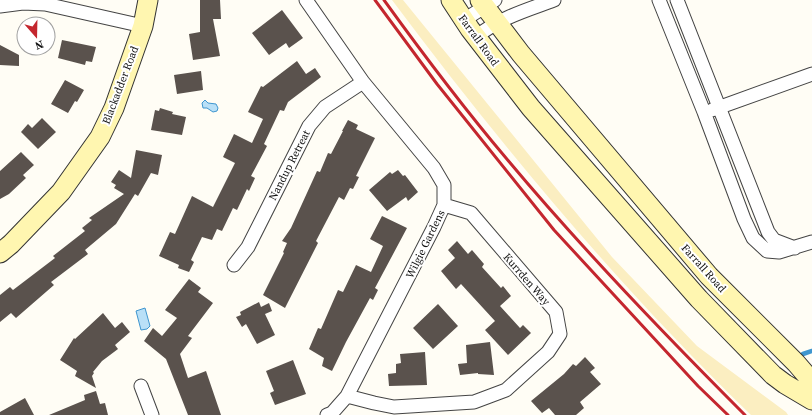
<svg xmlns="http://www.w3.org/2000/svg" width="812" height="415" font-family="'Source Serif 4',serif">
	<style>
		.sand { fill: #fbeec1 }
		.water { fill: #b9e0f7; stroke: #3f96cf }
		.lines { fill: none; stroke-linecap: round; stroke-linejoin: round }
		.stream { stroke: #3f96cf; stroke-width: 4.5 }
		.building { fill: #5a524d }
		.street-casing { stroke: #444; stroke-width: 15 }
		.secondary-casing { stroke: #333; stroke-width: 21 }
		.street { stroke: #fff; stroke-width: 13 }
		.secondary { stroke: #fff6b0; stroke-width: 19 }
		.rail { stroke: #c4262e; stroke-width: 3 }
		.labels { text-anchor: middle; stroke-width: 4; stroke-linejoin: round; paint-order: stroke }
		.street-label { font-size: 11px; fill: #111; stroke: #fff }
	</style>
	<rect width="100%" height="100%" fill="#fffdf5"/>
	<!-- sand -->
	<path class="sand" d="M392,0H403L612,257L697,346L786,412L788,415H751C619,287 502,147 392,0Z"/>
	<!-- water -->
	<path class="water" d="M205,100L208,103L216,104L218,108L217,111L213,112L207,108H203L202,103Z
		M145,308L150,326L147,329L141,330L136,311Z"/>
	<g class="lines">
		<!-- stream -->
		<path class="stream" d="M803,354L812,351"/>
	</g>
	<!-- building -->
	<path class="building" d="M200,0H220L221,19H213L220,56L193,60L189,34L200,32Z
		M282,10L303,38L289,48L286,43L269,55L252,33Z
		M62,40L96,47L92,62L86,61L85,65L58,58Z
		M0,45L19,55V66L0,65Z
		M297,61L306,74L315,68L321,77L288,102L284,111L280,110L264,144L267,146L251,176L255,178L249,191L247,189L237,210L233,208L222,231L217,229L212,240L202,237L191,260L194,262L189,272L178,268L179,265L159,256L170,232L175,234L192,196L213,207L235,163L223,157L234,134L252,143L263,119L248,112L261,86L263,87Z
		M201,71L203,90L177,94L174,75Z
		M65,80L84,90L77,102L75,101L68,113L51,104Z
		M160,108L173,112L172,114L186,117L182,135L151,130L155,110L159,111Z
		M42,118L56,132L38,149L21,132L28,124L32,128Z
		M348,120L358,125L356,129L375,138L356,176L359,177L353,189L350,188L344,200L339,197L316,241L318,243L285,308L263,295L284,253L283,252L287,243L282,241L291,228L317,171L320,172L328,153L331,154L343,131H342Z
		M136,150L162,155L158,175L151,173L138,196L135,194L116,224L85,250L88,254L51,282L54,285L16,318L11,313L0,322V295L10,287L13,290L55,258L53,256L85,231L82,228L92,220L89,218L124,194L114,188L116,185L111,182L119,170L131,178Z
		M21,152L34,165L23,175L26,178L9,194L0,199V171Z
		M398,170L403,176L405,175L418,192L408,201L406,197L387,211L369,190L390,172L392,174Z
		M382,216L407,228L375,288L378,290L373,300L370,298L346,342L332,371L322,366L324,358L309,349L318,328L321,329L338,290L343,292L356,265L371,272L383,246L370,239Z
		M457,241L468,254L472,250L484,264L482,267L501,288L503,286L511,296L500,306L520,328L523,325L531,333L508,355L485,330L495,321L461,284L456,289L441,271L455,258L448,250Z
		M189,279L201,288L198,292L213,303L188,336L192,338L180,354L188,378L206,371L221,415H188L166,359L144,341L153,328L162,336L177,318L165,310Z
		M259,302L261,307L269,303L272,311L265,314L275,335L257,344L246,324L242,327L236,317L241,315L240,312Z
		M438,304L458,326L433,349L413,328Z
		M103,313L115,328L122,322L130,332L115,345L118,349L102,361L93,372L94,373L92,376L96,388L75,376L77,371L60,360L74,338L75,339Z
		M490,342L494,375L478,374V373L460,375L458,364L467,363L466,345Z
		M425,352L427,385L389,386L388,374L396,373V364L401,363L400,354Z
		M585,357L595,368L590,372L601,384L580,402L584,408L576,415H555L549,408L542,413L531,401L564,374L573,364L576,366Z
		M293,360L306,394L275,405L270,393L274,391L266,371Z
		M96,391L100,404L105,403L108,415H49L85,400L84,395Z
		M25,398L34,415H0V412Z"/>
	<g class="lines">
		<!-- street casing -->
		<g class="street-casing">
			<path id="street" d="M306,0L363,82L434,168L444,185V205L434,227L347,396L332,413L327,415
				M659,0L704,112L744,219L753,238L767,251L779,252L812,242
				M677,0L768,232L774,240L795,248
				M0,6L23,3L45,4L143,26
				M464,20L495,0
				M476,37C499,18 527,10 554,0
				M712,110L812,74
				M234,265L248,247L309,126L325,107L363,82
				M141,386L152,415
				M347,396L374,403L394,407L474,402L506,390L548,352L560,334L556,312L471,213L444,205"/>
		</g>
		<!-- secondary casing -->
		<g class="secondary-casing">
			<path id="secondary" d="M451,0L470,29L531,108L699,299L773,375L785,384L812,400
				M480,0L521,54L709,276L796,363L808,377L812,386
				M0,253L11,244L61,192L100,137L114,108L143,26L148,0"/>
		</g>
		<!-- street -->
		<use href="#street" class="street"/>
		<!-- secondary -->
		<use href="#secondary" class="secondary"/>
		<!-- rail -->
		<path class="rail" d="M375,0L437,84L554,230L698,386L728,415
			M384,0C423,54 463,107 506,158C581,248 662,332 745,415"/>
	</g>
	<g class="labels">
		<!-- street labels -->
		<g class="street-label">
			<text transform="translate(479 40) rotate(54)" y="4">Farrall Road</text>
			<text transform="translate(120 85) rotate(-69)" y="4">Blackadder Road</text>
			<text transform="translate(289 165) rotate(-63)" y="4">Nandup Retreat</text>
			<text transform="translate(425 244) rotate(-64)" y="4">Wilgie Gardens</text>
			<text transform="translate(704 268) rotate(48)" y="4">Farrall Road</text>
			<text transform="translate(527 279) rotate(49)" y="4">Kurrden Way</text>
		</g>
	</g>
	<!-- north arrow -->
	<g transform="translate(36 36) rotate(160)"><circle r="19" fill="#ffffff" stroke="#a0a0a0"/>
	<path d="M0-3L7 15L0 10L-7 15Z" fill="#c4262e"/>
	<text y="-6" font-size="11" font-weight="bold" text-anchor="middle" fill="#111111">N</text>
	</g>
</svg>
